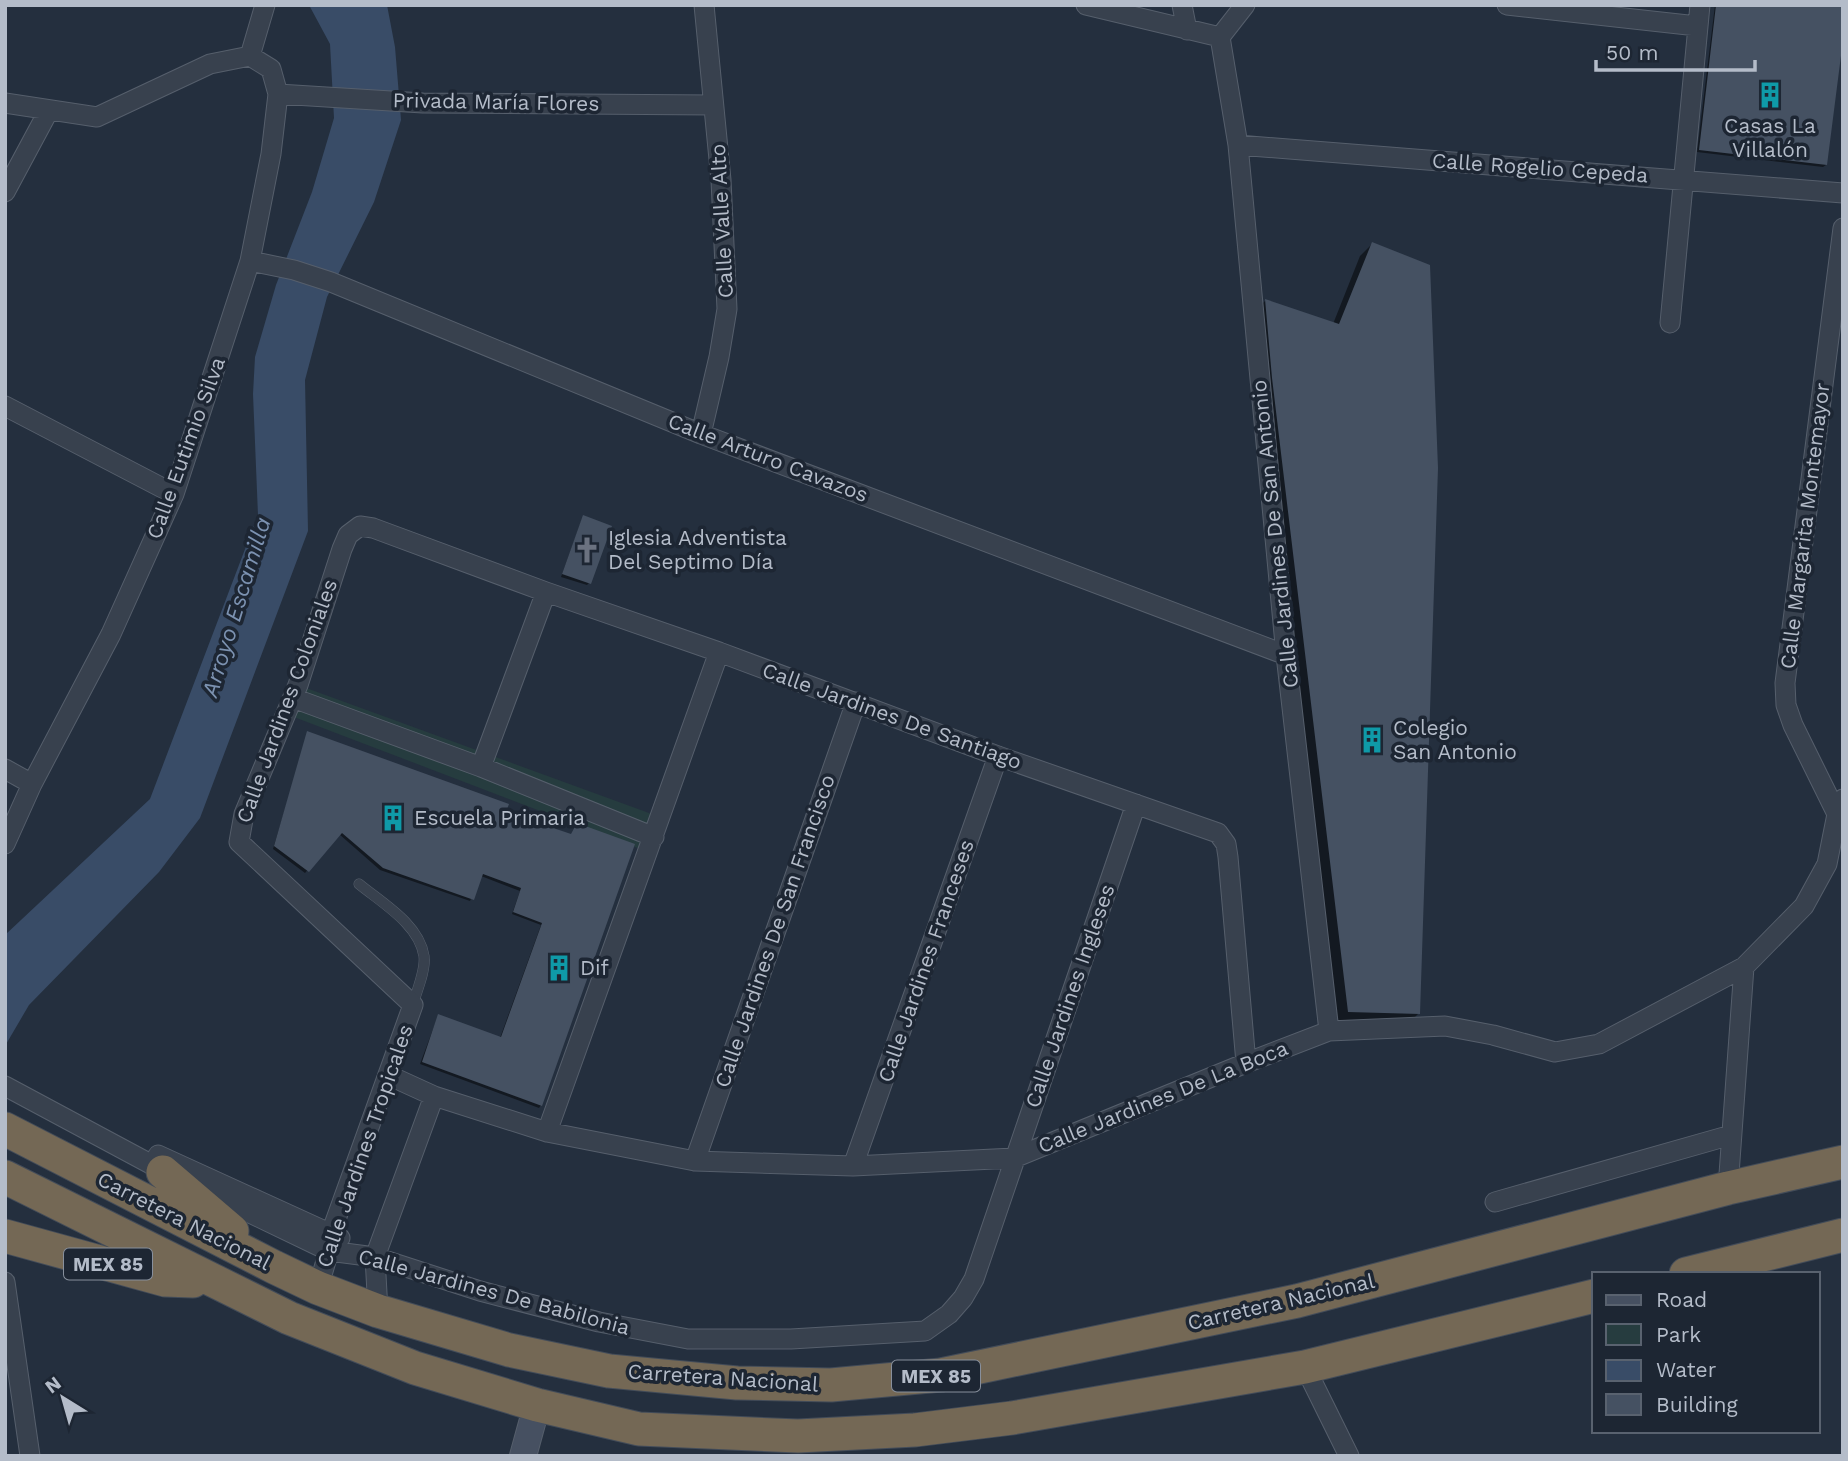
<svg xmlns="http://www.w3.org/2000/svg" width="1848" height="1461" font-family="'Work Sans',sans-serif">
	<style>
		.green { fill: #263c3f }
		.water { fill: #394c67 }
		.shadow { fill: #0007 }
		.building { fill: #455162 }
		.lines { fill: none; stroke-linecap: round; stroke-linejoin: round }
		.lane-casing { stroke: #565f6c; stroke-width: 11 }
		.street-casing { stroke: #565f6c; stroke-width: 21 }
		.secondary-casing { stroke: #565f6c; stroke-width: 28 }
		.highway-casing { stroke: #434c59; stroke-width: 35 }
		.lane { stroke: #38414e; stroke-width: 10 }
		.street { stroke: #38414e; stroke-width: 19 }
		.secondary { stroke: #465061; stroke-width: 26 }
		.highway { stroke: #746855; stroke-width: 33 }
		.labels { text-anchor: middle; stroke-width: 7; stroke-linejoin: round; paint-order: stroke }
		.shield { fill: #1d2633; stroke: #878f9c; stroke-width: 2 }
		.shield-label { font-size: 19px; font-weight: bold; fill: #b4bcc9 }
		.street-label { font-size: 21px; fill: #b4bcc9; stroke: #1d2633 }
		.poi-label { font-size: 21px; fill: #b4bcc9; stroke: #1d2633; text-anchor: start }
		.water-label { font-size: 23px; font-style: italic; fill: #7c92b1; stroke: #1d2633 }
	</style>
	<rect width="100%" height="100%" fill="#242f3e"/>
	<!-- green -->
	<path class="green" d="M298,685L660,817L648,852L286,714Z"/>
	<!-- water -->
	<path class="water" d="M309,5H387L395,47L401,120L374,202L327,297L305,380L308,531L200,818L159,872L29,1005L5,1046V935L150,799L258,515L253,394L255,357L276,285L312,192L334,118L330,44Z"/>
	<!-- shadow -->
	<path class="shadow" d="M1715,5H1843L1826,165L1823,167L1697,152Z
		M1372,244L1418,1014L1406,1026L1336,1024L1253,313L1265,301L1333,324L1360,256Z
		M582,519L589,583L587,585L561,577Z
		M308,733L504,813L571,836L541,1105L539,1108L420,1064L438,1016L500,1038L541,925L512,914L520,891L481,876L470,901L380,870L339,834L305,873L273,849Z"/>
	<!-- building -->
	<path class="building" d="M1716,5H1843V40L1827,165L1699,150Z
		M1372,242L1430,265L1438,468L1420,1014L1348,1012L1272,378L1265,299L1339,324Z
		M583,515L612,526L591,584L562,574Z
		M307,731L509,804L506,812L571,834L577,823L635,844L542,1106L422,1062L438,1014L501,1037L542,923L513,912L521,888L483,874L474,900L383,868L342,833L309,872L274,846Z"/>
	<g class="lines">
		<!-- lane casing -->
		<g class="lane-casing">
			<path id="lane" d="M359,884C382,903 419,924 424,956C426,970 417,990 413,1004"/>
		</g>
		<!-- street casing -->
		<g class="street-casing">
			<path id="street" d="M1086,5L1220,37L1245,5
				M1182,5L1187,30
				M1507,5L1697,26
				M1220,37L1238,145L1286,655L1329,1031
				M250,56L265,5
				M278,94L423,103L713,105
				M5,103L97,117L210,64L250,56L271,69L278,94L271,154L250,261L174,494L111,634L32,784L5,844
				M1238,145L1843,193
				M5,192L49,110
				M250,261L294,270L331,282L701,434L1286,655
				M1670,323L1700,5
				M5,406L174,494
				M701,434L719,357L727,309L721,180L704,5
				M293,698L481,767L654,837
				M481,767L546,592
				M5,769L32,784
				M1837,814L1793,725L1786,705L1785,683L1843,228
				M388,1075L434,1096L547,1132L695,1161L853,1166L1014,1158L1246,1063L1329,1031L1445,1026L1493,1035L1555,1052L1599,1044L1744,967L1804,906L1827,864L1837,814L1843,799
				M5,1086L171,1175
				M547,1132L719,652
				M158,1155L340,1238
				M695,1161L856,702
				M853,1166L998,756
				M198,1188L329,1251L375,1257L480,1291L599,1322L688,1339H791L925,1331L949,1314L963,1298L974,1279L1136,804
				M1728,1188L1744,967
				M1495,1202L1731,1135
				M5,1282L30,1456
				M318,1288L329,1251L331,1233L413,1005L239,842L244,814L298,685L342,549L348,535L360,526L373,528L546,592L719,652L998,756L1218,833L1226,844L1228,857L1246,1063
				M378,1311L375,1257L434,1096
				M1305,1367L1349,1456"/>
		</g>
		<!-- secondary casing -->
		<g class="secondary-casing">
			<path id="secondary" d="M523,1456L537,1405"/>
		</g>
		<!-- highway casing -->
		<g class="highway-casing">
			<path id="highway" d="M5,1129L274,1267L318,1288L378,1311L509,1350L609,1371L737,1383L831,1385L941,1375L1297,1301L1728,1188L1843,1162
				M163,1172L232,1231
				M5,1177L289,1318L415,1368L537,1405L639,1429L798,1436L915,1430L1012,1418L1305,1367L1594,1296
				M5,1236L165,1280L193,1281
				M1686,1274L1843,1235"/>
		</g>
		<!-- lane -->
		<use href="#lane" class="lane"/>
		<!-- street -->
		<use href="#street" class="street"/>
		<!-- secondary -->
		<use href="#secondary" class="secondary"/>
		<!-- highway -->
		<use href="#highway" class="highway"/>
	</g>
	<!-- icons -->
	<defs>
		<g id="building-bare" transform="scale(2.1)"><path d="M-4-6H4V6H1V3H-1V6H-4ZM-2.5-4.3h1.7v1.8h-1.7ZM.8-4.3h1.7v1.8H.8ZM-2.5-1h1.7V.8h-1.7ZM.8-1h1.7V.8H.8Z" fill="#0f9aa8" stroke="#1d2633" stroke-width="2.5" paint-order="stroke"/></g>
		<g id="church-bare" transform="scale(2.1)"><path d="M-1.2-6h2.4v3.5h3.3v2.4h-3.3V6h-2.4V-.1h-3.3v-2.4h3.3Z" fill="#6b7280" stroke="#1d2633" stroke-width="2.5" paint-order="stroke"/></g>
	</defs>
	<g fill-rule="evenodd">
		<use href="#building-bare" x="1770" y="95"/>
		<use href="#church-bare" x="587" y="550"/>
		<use href="#building-bare" x="1372" y="740"/>
		<use href="#building-bare" x="393" y="818"/>
		<use href="#building-bare" x="559" y="968"/>
	</g>
	<g class="labels">
		<!-- shield labels -->
		<g class="shield">
			<rect x="64" y="1248.5" width="88" height="31" rx="5"/>
			<rect x="892" y="1360.5" width="88" height="31" rx="5"/>
		</g>
		<g class="shield-label">
			<text x="108" y="1271">MEX 85</text>
			<text x="936" y="1383">MEX 85</text>
		</g>
		<!-- street labels -->
		<g class="street-label">
			<text transform="translate(496 102) rotate(1)" y="7">Privada María Flores</text>
			<text transform="translate(1540 168) rotate(4)" y="7">Calle Rogelio Cepeda</text>
			<text transform="translate(722 221) rotate(-93)" y="7">Calle Valle Alto</text>
			<text transform="translate(186 448) rotate(-70)" y="7">Calle Eutimio Silva</text>
			<text transform="translate(768 458) rotate(21)" y="7">Calle Arturo Cavazos</text>
			<text transform="translate(1805 526) rotate(-83)" y="7">Calle Margarita Montemayor</text>
			<text transform="translate(1275 534) rotate(-96)" y="7">Calle Jardines De San Antonio</text>
			<text transform="translate(287 701) rotate(-70)" y="7">Calle Jardines Coloniales</text>
			<text transform="translate(892 716) rotate(20)" y="7">Calle Jardines De Santiago</text>
			<text transform="translate(775 931) rotate(-71)" y="7">Calle Jardines De San Francisco</text>
			<text transform="translate(926 961) rotate(-71)" y="7">Calle Jardines Franceses</text>
			<text transform="translate(1070 996) rotate(-71)" y="7">Calle Jardines Ingleses</text>
			<text transform="translate(1163 1097) rotate(-22)" y="7">Calle Jardines De La Boca</text>
			<text transform="translate(365 1146) rotate(-71)" y="7">Calle Jardines Tropicales</text>
			<text transform="translate(184 1221) rotate(27)" y="7">Carretera Nacional</text>
			<text transform="translate(494 1292) rotate(15)" y="7">Calle Jardines De Babilonia</text>
			<text transform="translate(1281 1302) rotate(-13)" y="7">Carretera Nacional</text>
			<text transform="translate(723 1378) rotate(4)" y="7">Carretera Nacional</text>
		</g>
		<!-- poi labels -->
		<g class="poi-label">
			<text x="1770" y="133" text-anchor="middle">Casas La<tspan x="1770" dy="24">Villalón</tspan></text>
			<text x="608" y="545">Iglesia Adventista<tspan x="608" dy="24">Del Septimo Día</tspan></text>
			<text x="1393" y="735">Colegio<tspan x="1393" dy="24">San Antonio</tspan></text>
			<text x="414" y="825">Escuela Primaria</text>
			<text x="580" y="975">Dif</text>
		</g>
		<!-- water labels -->
		<g class="water-label">
			<text transform="translate(236 607) rotate(-73)" y="8">Arroyo Escamilla</text>
		</g>
	</g>
	<!-- border -->
	<rect width="1848" height="1461" fill="none" stroke="#b4bcc9" stroke-width="14"/>
	<!-- legend -->
	<rect x="1592" y="1272" width="228" height="161" fill="#1d2633" stroke="#59626f" stroke-width="2"/>
	<rect x="1606" y="1295" width="35" height="10" fill="#465061" stroke="#59626f" stroke-width="2"/>
	<text x="1656" y="1307" font-size="21" fill="#b4bcc9">Road</text>
	<rect x="1606" y="1324" width="35" height="21" fill="#263c3f" stroke="#59626f" stroke-width="2"/>
	<text x="1656" y="1342" font-size="21" fill="#b4bcc9">Park</text>
	<rect x="1606" y="1360" width="35" height="21" fill="#394c67" stroke="#59626f" stroke-width="2"/>
	<text x="1656" y="1377" font-size="21" fill="#b4bcc9">Water</text>
	<rect x="1606" y="1394" width="35" height="21" fill="#455162" stroke="#59626f" stroke-width="2"/>
	<text x="1656" y="1412" font-size="21" fill="#b4bcc9">Building</text>
	<!-- north arrow -->
	<g transform="translate(63 1398) rotate(323)" stroke="#1d2633" stroke-width="5" paint-order="stroke">
	<path d="M0-5L12 26L0 18L-12 26Z" fill="#b4bcc9"/>
	<text y="-10" font-size="19" font-weight="bold" text-anchor="middle" fill="#b4bcc9">N</text>
	</g>
	<!-- scale -->
	<path d="M1596 60v10h159v-10" fill="none" stroke="#b4bcc9" stroke-width="3.5"/>
	<text x="1606" y="60" font-size="21" fill="#b4bcc9" stroke="#1d2633" stroke-width="5" paint-order="stroke">50 m</text>
</svg>
